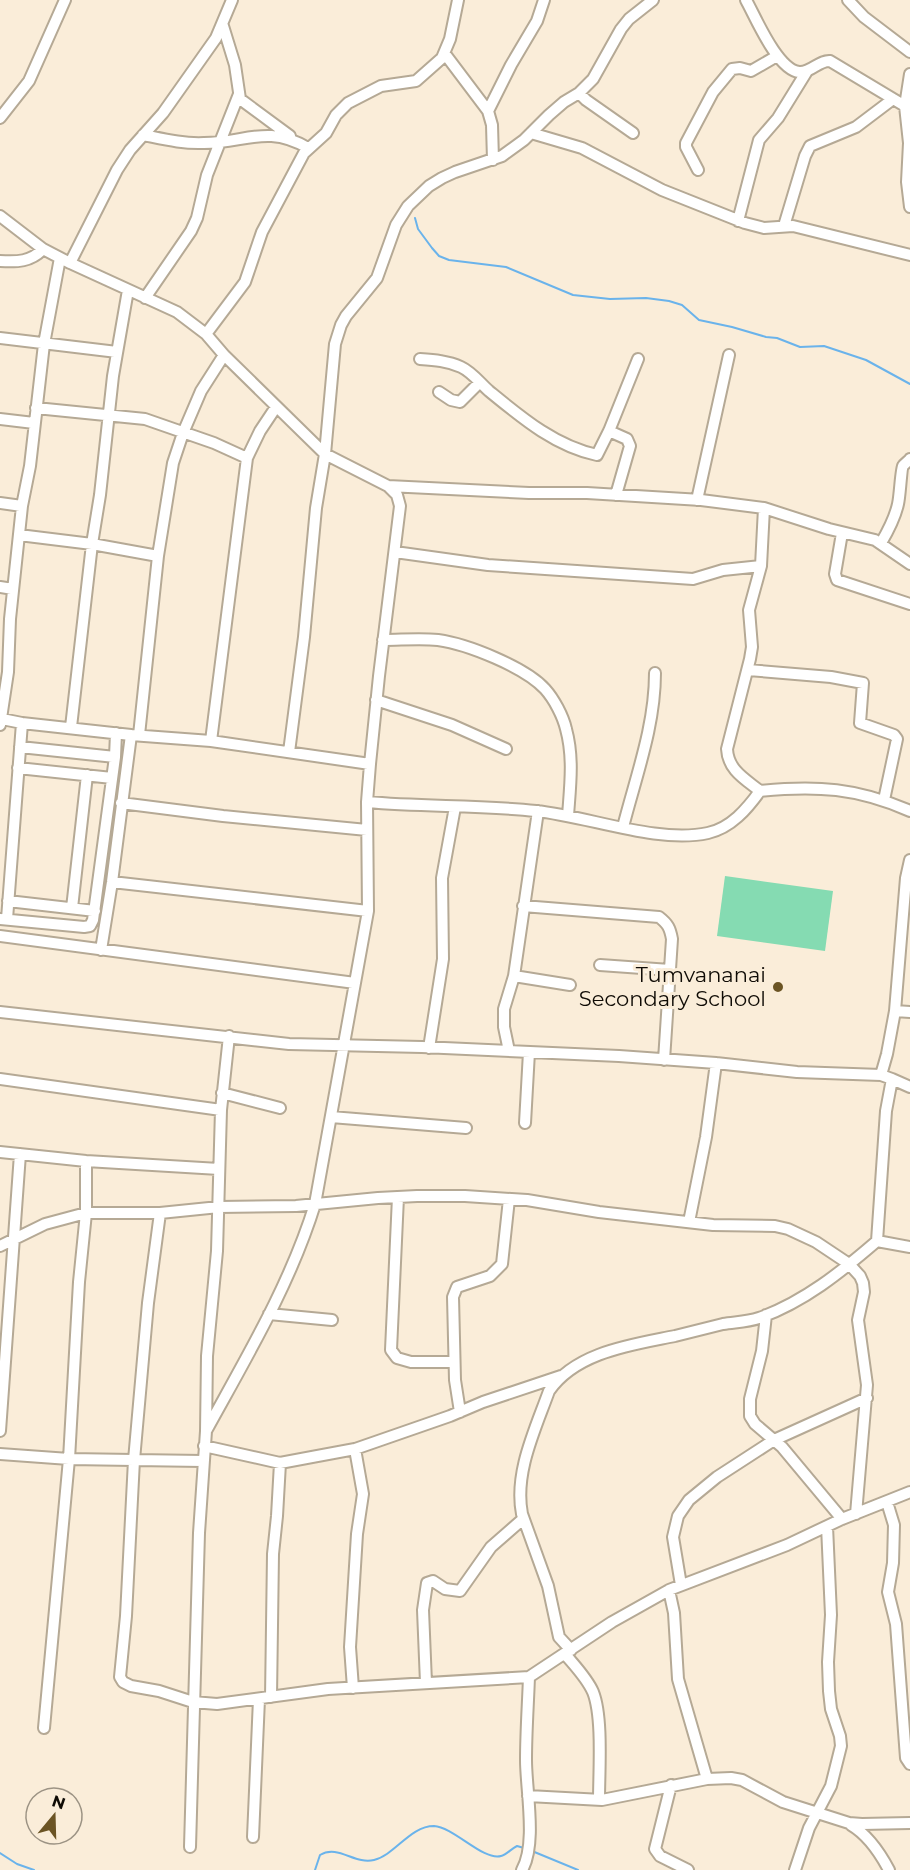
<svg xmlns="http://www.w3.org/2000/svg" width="910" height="1870" font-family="Montserrat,sans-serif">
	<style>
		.green { fill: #85dbb2 }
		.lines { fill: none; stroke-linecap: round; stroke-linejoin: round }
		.stream { stroke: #6ab3eb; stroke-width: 2 }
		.minor-casing { stroke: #b5a995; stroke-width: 14 }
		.minor { stroke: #fff; stroke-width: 10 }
		.poi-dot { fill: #6b5424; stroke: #faedd9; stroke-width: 2 }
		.labels { text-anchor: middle; stroke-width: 6; stroke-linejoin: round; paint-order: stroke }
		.poi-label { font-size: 21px; fill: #0f0b05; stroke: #faedd9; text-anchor: end }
	</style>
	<rect width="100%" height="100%" fill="#faedd9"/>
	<!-- green -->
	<path class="green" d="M725,876L833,891L825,951L717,936Z"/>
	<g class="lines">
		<!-- stream -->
		<path class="stream" d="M415,218L418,229L432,248L439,256L449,260L506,267L573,295L610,299L646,298L669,301L682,305L699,320L732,327L766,337L777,338L800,347L824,346L866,360L910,384
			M532,1851L578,1870
			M0,1853L17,1864L34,1870
			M315,1870L320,1855C338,1844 355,1865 374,1860C395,1855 410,1826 434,1826C454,1827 483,1861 501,1856C506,1855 511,1849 517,1846L524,1848"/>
		<!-- minor casing -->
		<g class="minor-casing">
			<path id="minor" d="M746,0C756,18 777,69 799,72C811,73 819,60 830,61L905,106
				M848,0L864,17L910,52
				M223,26L235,65L240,99L290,136
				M445,54L488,111L492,125L493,160
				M910,74L905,106L909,143L907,182L910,207
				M579,93L586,100L633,133
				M488,111L511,65L537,21L544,0
				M0,118L29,81L65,0
				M531,133L582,148L662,190L745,223L764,228L793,226L910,255
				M143,135C163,139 183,144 204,143C245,143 267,124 308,148
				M698,170L686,147V143L713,92L732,69L740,68L751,71L777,56
				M0,216L43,249L70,263L177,312L206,334L224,355L325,454L388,486L397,495L400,506L379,676L370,764L367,802L368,911L315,1204C290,1285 246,1358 206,1431
				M738,221L759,140L778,118L807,71
				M784,226L805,156L810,146L856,127L893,99
				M0,261C17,262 31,262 43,249
				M70,263L117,170L130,150L163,113L216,38L232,0
				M145,298L191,231L197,218L207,175L239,94
				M206,334L245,282L262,232L304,153L326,133L336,115L348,103L381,86L416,81L442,58L450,39L458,0
				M0,338L117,352
				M420,359C434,360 448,361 461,367C472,372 480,383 489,391C522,418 555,446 597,455L609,431L638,359
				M439,392L451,400L460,402L479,383
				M36,408L145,419L214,443L247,458
				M0,419L34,423
				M609,431L627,439L630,446L616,495
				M388,486L529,493H587L701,500L764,508L829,529L875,540L910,564
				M697,500L729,355
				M0,503L22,506
				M842,533L835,574L837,580L910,604
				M19,535L92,544L158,556
				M881,543C888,531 895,518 898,504C900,496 901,469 903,466C904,464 909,461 910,459
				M395,552L488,565L693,579L723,570L761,566L764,508
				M0,587L13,589
				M383,640C401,640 420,638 438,640C467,644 525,667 545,689C554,699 563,716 566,729C574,758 570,787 568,816
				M748,670L831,677L863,683L860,723L894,735L897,739L884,800
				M376,700L452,725L506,749
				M2,719L22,723L131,735L211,741L370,764
				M0,725L8,672L10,619L22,506L30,466L44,344L60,258
				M71,727L92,544L100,495L113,376L128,290
				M139,735L158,556L173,463L183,433L201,391L224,355
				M211,741L247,458L260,431L276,407
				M20,747L115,757
				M289,752L304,637L316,508L325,454L335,344L341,325L346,316L377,278L396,225L408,206L429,186L442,178L455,172L502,156L524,140L549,115L564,102L579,93L593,79L621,29L629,19L653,0
				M18,768L112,778
				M760,791C745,779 728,770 727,749L750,659L752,647L749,610L761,566
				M367,802C423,807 480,805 536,811C588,816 657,844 708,833C731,828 747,809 760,791C816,785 858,788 910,811
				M121,803L223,816L367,830
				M623,827C636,776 655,726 655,673
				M112,882L368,911
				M8,901L95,911
				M523,906L659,917C668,924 670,928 672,939L664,1060
				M72,908L87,775
				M0,919L84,927L90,926L93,920L115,757L116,733
				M7,919L22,723
				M0,936L355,983
				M101,950L112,882L131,735
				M600,965L670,970
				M514,976L570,985
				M895,1011L906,878L910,860
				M0,1012L289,1044L422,1047L619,1056L716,1063L797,1072L881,1075L887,1054L895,1011L910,1012
				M429,1048L443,959L442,878L455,807
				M509,1051L504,1027V1009L514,976L538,811
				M0,1079L221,1110
				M892,1079L910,1087
				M222,1093L280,1108
				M331,1117L466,1128
				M525,1123L529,1052
				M0,1152L86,1161L219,1169
				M398,1197L391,1350L397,1358L411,1362H454
				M689,1222L706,1137L716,1063
				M877,1241L886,1111L892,1079L881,1075
				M0,1246L45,1224L86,1213H160L219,1207L296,1206L378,1198L417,1196H465L527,1200L599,1212L713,1225L775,1226L788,1229L816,1242L849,1264L860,1276L863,1283L864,1292L858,1320L867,1385L856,1514
				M269,1314L332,1320
				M766,1315L762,1351L750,1399V1416L755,1424L782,1447L842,1519
				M460,1412L455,1380L453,1297L457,1287L490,1276L502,1264L509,1199
				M0,1431L20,1154
				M204,1446L280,1463L312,1457L355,1449L450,1416L483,1402L561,1376
				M0,1454L69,1459L134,1460L148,1303L160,1213
				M203,1461L134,1460L126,1616L120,1677L123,1682L131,1686L159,1691L193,1702L217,1704L328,1689L529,1677L612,1622L669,1590L787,1545L842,1519L910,1492
				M887,1502L894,1525L893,1563L888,1592L896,1624L906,1758L910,1764
				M681,1585L673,1537L678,1516L689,1500L717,1477L774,1440L867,1398
				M669,1590L674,1613L678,1679L707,1779
				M571,1650L559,1637L548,1586L522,1514C514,1473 535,1430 549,1391C576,1352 631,1345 675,1336C691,1332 707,1328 723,1324C735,1322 747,1322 759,1318C804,1302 841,1272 877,1241L910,1247
				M565,1654C574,1665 587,1678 593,1692C603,1717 599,1771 599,1800
				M426,1683L423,1610L427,1583L433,1581L445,1589L460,1591L491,1547L523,1519
				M353,1688L350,1647L357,1534L363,1494L355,1449
				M271,1697L273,1554L277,1516L280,1463
				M44,1728L69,1459L79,1282L86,1213V1161
				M671,1785L655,1849L660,1856L688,1870
				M528,1796L602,1800L707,1779L731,1778L742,1780L783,1802L849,1823L862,1824L910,1823
				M851,1825C868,1835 880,1853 889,1870
				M253,1837L259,1699
				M190,1847L199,1533L206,1431L207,1356L217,1251L221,1110L229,1036
				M522,1870C537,1844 526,1790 526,1760C526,1732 528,1705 529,1677
				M795,1870L809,1828L831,1786L841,1746L840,1736L831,1709L829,1691L828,1662L831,1615L827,1526"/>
		</g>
		<!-- minor -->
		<use href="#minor" class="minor"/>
	</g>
	<!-- markers -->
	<circle class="poi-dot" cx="778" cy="987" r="6"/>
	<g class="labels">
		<!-- poi labels -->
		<g class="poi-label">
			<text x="766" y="982">Tumvananai<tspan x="766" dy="24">Secondary School</tspan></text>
		</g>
	</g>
	<!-- north arrow -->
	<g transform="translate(54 1816) rotate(19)"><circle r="28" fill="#faedd9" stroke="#9c9384" stroke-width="1.5"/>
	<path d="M0-4.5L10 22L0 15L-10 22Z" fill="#6b5424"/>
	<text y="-9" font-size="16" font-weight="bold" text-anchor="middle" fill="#0f0b05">N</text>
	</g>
</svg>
